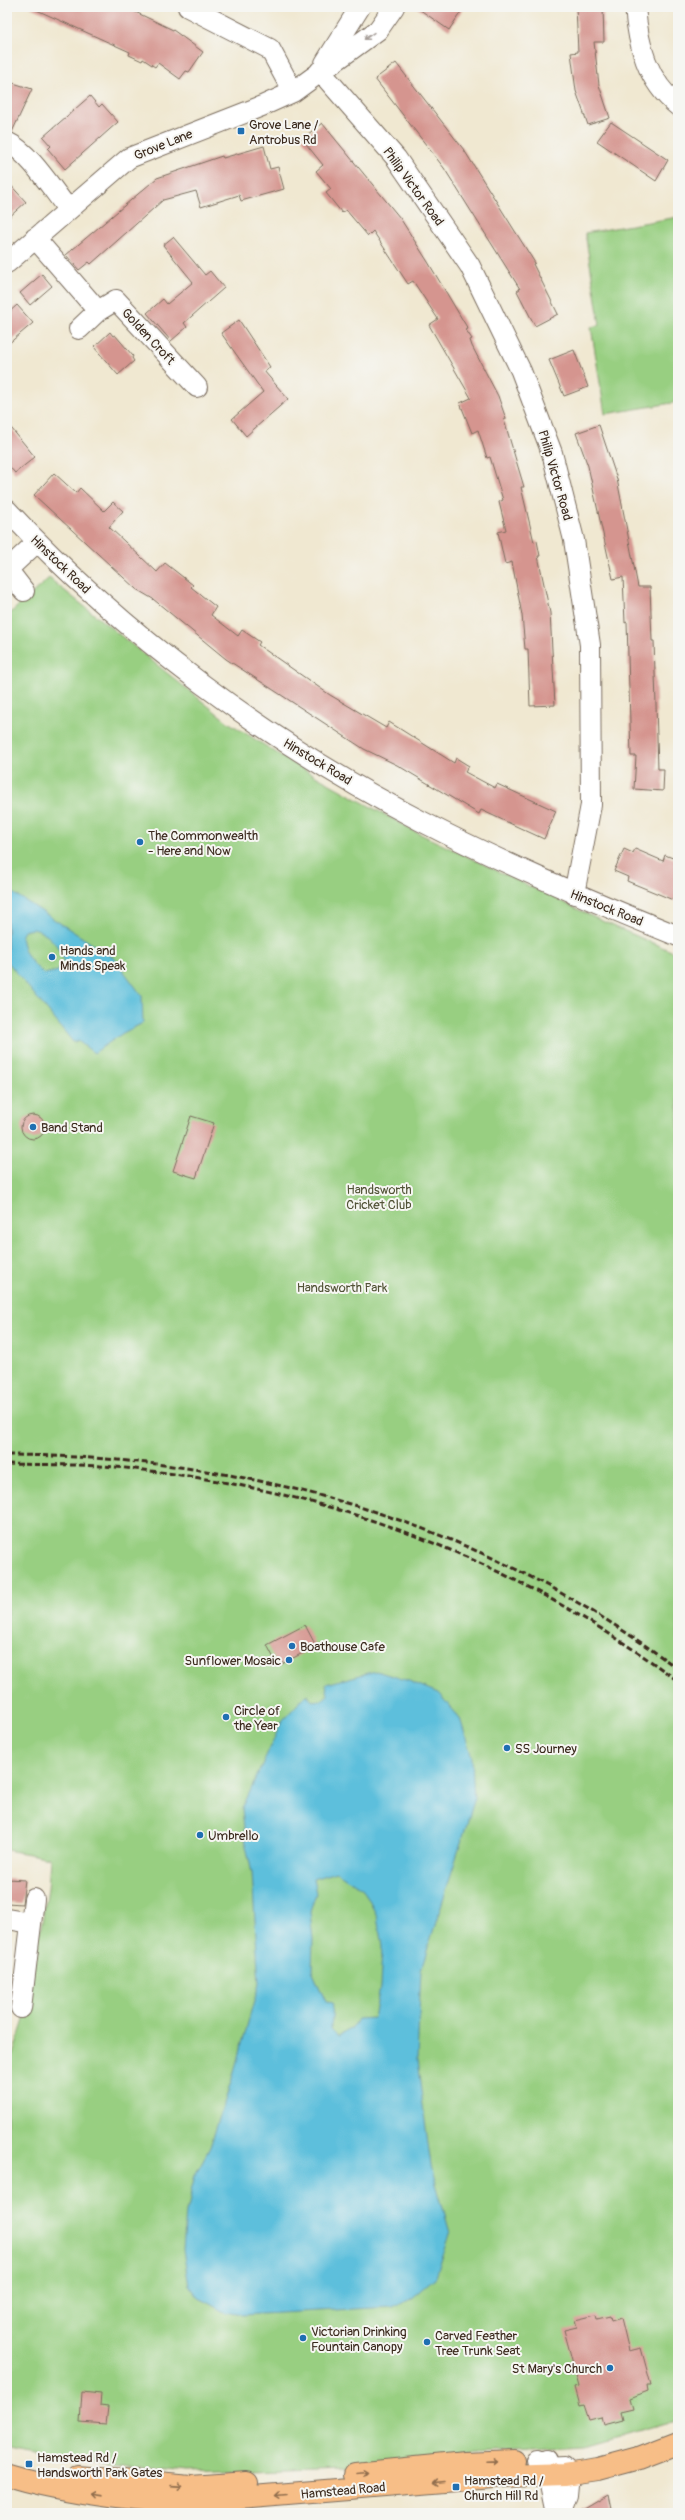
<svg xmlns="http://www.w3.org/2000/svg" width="685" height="2520" font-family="Pangolin,sans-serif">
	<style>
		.green { fill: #98cf81; stroke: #6a7c50 }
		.water { fill: #5dbfdc; stroke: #4c747d; fill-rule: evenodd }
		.building { fill: #d5958f }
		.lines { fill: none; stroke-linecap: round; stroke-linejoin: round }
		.minor-casing { stroke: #7a6c5d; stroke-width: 22 }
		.major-casing { stroke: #7a6c5d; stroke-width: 24 }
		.minor { stroke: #fff; stroke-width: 20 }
		.major { stroke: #f7be87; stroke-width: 22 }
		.rail { stroke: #3b2a1e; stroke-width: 3; stroke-dasharray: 6 3; stroke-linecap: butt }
		.oneway { stroke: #a79f9a }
		.oneway2 { stroke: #906d4d }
		.poi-dot { fill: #1f6fb2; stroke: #f6f6f2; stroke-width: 1.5 }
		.labels { text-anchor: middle; stroke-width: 4; stroke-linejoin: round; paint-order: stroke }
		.poi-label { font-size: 13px; fill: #3b2a1e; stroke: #f6f6f2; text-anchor: start }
		.street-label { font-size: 13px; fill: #3b2a1e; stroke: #f6f6f2 }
		.park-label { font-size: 13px; fill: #525337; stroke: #f6f6f2 }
	</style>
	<rect width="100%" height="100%" fill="#f6f6f2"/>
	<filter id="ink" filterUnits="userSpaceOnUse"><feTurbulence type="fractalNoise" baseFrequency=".025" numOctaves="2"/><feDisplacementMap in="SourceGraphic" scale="8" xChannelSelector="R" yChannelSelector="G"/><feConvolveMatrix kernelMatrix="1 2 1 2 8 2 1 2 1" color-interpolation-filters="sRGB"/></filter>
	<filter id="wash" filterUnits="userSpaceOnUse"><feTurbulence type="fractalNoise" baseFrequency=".012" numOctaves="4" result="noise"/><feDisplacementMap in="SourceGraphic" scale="16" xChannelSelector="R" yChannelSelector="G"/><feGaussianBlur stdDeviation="0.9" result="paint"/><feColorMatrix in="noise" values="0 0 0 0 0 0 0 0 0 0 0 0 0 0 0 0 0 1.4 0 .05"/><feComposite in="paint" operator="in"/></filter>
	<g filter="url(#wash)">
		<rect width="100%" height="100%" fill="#f0e8d1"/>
		<!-- green -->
		<path class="green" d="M678,217V402L605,414L591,327L600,325L585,233Z
			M49,578L228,722L294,764L416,832L602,921L678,954V2420L585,2447L461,2454L343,2467L189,2472L91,2462L7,2447V2073L24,2020L48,1889L50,1858L7,1850V616Z"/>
		<!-- water -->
		<path class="water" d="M7,889L114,958L142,996L143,1023L123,1033L94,1053L78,1041L73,1042L7,961ZM33,929C48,932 60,947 64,961L58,971L44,974C31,963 24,954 21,937L24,931Z
			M376,1671L409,1681L438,1693L460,1718L472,1758L474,1801L421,1970L417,2060L431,2166L450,2233L436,2277L411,2298L392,2307L242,2315L224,2312L210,2304L198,2298L189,2286L183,2250L186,2212L195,2175L210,2147L231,2082L259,1984L252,1873L246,1846L242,1809L282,1721L307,1694L312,1701L322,1700L328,1695L326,1684ZM336,1872L363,1889L377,1916L382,1947L380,1987L374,2018L357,2019L351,2029L338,2036L331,2029L333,2003L326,2002L312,1971L313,1939L310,1912L316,1893L313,1879Z"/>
		<g id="blocks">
			<!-- building -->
			<path class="building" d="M30,7H125L173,30L203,52L189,72L186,71L180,79L158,63L155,67L143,59L142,61L129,55L130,52Z
				M416,7H464L449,30Z
				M576,7H603L604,42H594L599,85L610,118L588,125L576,91L571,53L578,52Z
				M396,63L464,150L535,263L533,264L558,314L535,326L517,291L520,289L444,168L375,79Z
				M7,81L32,89L12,132L7,131Z
				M90,96L99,107L102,104L118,122L65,169L48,149L51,146L43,137Z
				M611,122L668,160L656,181L597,141Z
				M322,123L400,218L428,262L468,329L466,330L472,339L470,340L472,346L498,396L506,419L504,420L524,487H521L534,542L537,541L540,556H538L550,613L555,705L530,706L528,649H525L522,615L512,562L505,564L498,532L506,530L499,502L503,500L490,457L487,458L478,430L472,433L460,403L471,398L429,325L438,319L413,281L408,284L373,231L368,236L346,210L342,213L326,193L331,189L316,171L323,165L302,139Z
				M264,146L270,169L278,167L284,189L241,201L239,195L201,207L196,191L163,200L91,264L89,262L79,270L66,255L157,178L222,156L223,158Z
				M7,181L26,202L7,219Z
				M173,237L205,275L210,271L224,288L184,323L187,327L171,341L147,313L163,299L167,304L193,282L163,245Z
				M42,274L52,286L30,305L20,293Z
				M17,305L33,323L7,345V314Z
				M239,320L270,367L264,371L288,399L246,436L232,419L263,392L221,333Z
				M110,332L113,336L115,335L133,356L132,358L134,361L118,375L94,347Z
				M574,350L588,387L564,396L549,360Z
				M7,423L35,457L15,473L7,464Z
				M599,425L617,479L638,587H650L652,641H654L658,769H664L663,791L634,789L636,756H631L627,622L625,623L623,577L613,579L588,466L576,433Z
				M54,473L76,493L80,488L104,511L113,502L123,511L109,527L157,572L165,563L193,585L191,587L216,607L211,615L238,636L242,630L260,642L258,645L330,695L386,728L389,722L454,763L456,758L469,766L465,772L495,788L497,784L556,811L544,839L481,810L479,814L397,765L364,749L226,659L153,599L136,589L34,495Z
				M624,849L633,853L635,849L663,861L665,855L678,860V902L627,881L628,877L614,871Z
				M21 1127a12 12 0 1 1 24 0a12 12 0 1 1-24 0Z
				M191,1116L214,1123L196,1178L173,1171Z
				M305,1625L316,1646L278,1666L267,1645Z
				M7,1879L25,1880L22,1904L7,1903Z
				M596,2315L597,2319L610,2316L611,2321L621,2318L629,2351L641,2348L651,2385H647L648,2391L630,2398L633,2409L620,2412L622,2420L603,2425L601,2417L589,2420L584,2405L580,2406L575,2387L579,2386L564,2330L577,2327L575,2320Z
				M82,2392L101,2394L100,2406L108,2407L106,2424L80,2422Z
				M608,2494L612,2513H576Z"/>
		</g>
	</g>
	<g filter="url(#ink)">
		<use href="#blocks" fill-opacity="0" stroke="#7a6c5d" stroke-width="1"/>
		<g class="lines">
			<!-- minor casing -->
			<g class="minor-casing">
				<path id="minor" d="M188,7L270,49L293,92
					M635,7C638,45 647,81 678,106
					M325,63L360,7
					M320,71L396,158L470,266L521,371L552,453L574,540L590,645L591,805L574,894
					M7,142C29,152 52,189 68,209
					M35,238L98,311
					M7,263L129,158L262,106L293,92L378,30L394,7
					M79,329L98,311L116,300L197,387
					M7,510C124,635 268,742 421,821C504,864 591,901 678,936
					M7,569L24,591
					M8,569L37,542
					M7,1919L31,1923
					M21,2008L34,1899
					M537,2460L543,2468L564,2467L570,2473L568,2494L561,2513
					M546,2460L557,2513"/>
			</g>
			<!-- major casing -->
			<g class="major-casing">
				<path id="major" d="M355,2474L465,2463L514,2461
					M7,2475C63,2492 122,2499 180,2503L506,2476L565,2474L598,2469L639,2458L678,2443
					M78,2477L190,2487L247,2483"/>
			</g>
			<!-- minor -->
			<use href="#minor" class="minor"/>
			<!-- major -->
			<use href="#major" class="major"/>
			<!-- rail -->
			<path class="rail" d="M7,1455C252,1456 481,1522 678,1669
				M7,1464C43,1465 79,1464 115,1467C325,1487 509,1556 678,1681"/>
		</g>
		<!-- one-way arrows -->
		<defs><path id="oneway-shaft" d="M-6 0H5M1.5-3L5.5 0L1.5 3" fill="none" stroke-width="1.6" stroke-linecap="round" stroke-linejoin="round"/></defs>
		<use class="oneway" href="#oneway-shaft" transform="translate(369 36) rotate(145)"/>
		<g class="oneway2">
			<use href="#oneway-shaft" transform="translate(492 2462) rotate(-2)"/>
			<use href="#oneway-shaft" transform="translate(362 2473) rotate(-5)"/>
			<use href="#oneway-shaft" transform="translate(439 2482) rotate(175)"/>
			<use href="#oneway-shaft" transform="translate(177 2486) rotate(4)"/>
			<use href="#oneway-shaft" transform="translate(97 2494) rotate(-172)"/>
			<use href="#oneway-shaft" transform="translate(281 2495) rotate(175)"/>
		</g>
	</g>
	<!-- markers -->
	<g class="poi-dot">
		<rect x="237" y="127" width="8" height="8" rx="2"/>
		<circle cx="140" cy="842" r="4"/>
		<circle cx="52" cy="957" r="4"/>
		<circle cx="33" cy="1127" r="4"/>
		<circle cx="292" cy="1646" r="4"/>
		<circle cx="289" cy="1660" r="4"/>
		<circle cx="226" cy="1717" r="4"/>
		<circle cx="507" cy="1748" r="4"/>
		<circle cx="200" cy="1835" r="4"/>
		<circle cx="303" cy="2338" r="4"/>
		<circle cx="427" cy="2342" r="4"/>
		<circle cx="610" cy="2368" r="4"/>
		<rect x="25" y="2460" width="8" height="8" rx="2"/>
		<rect x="452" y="2483" width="8" height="8" rx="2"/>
	</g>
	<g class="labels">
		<!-- poi labels -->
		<g class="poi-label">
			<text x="249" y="129">Grove Lane /<tspan x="249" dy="15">Antrobus Rd</tspan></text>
			<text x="148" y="840">The Commonwealth<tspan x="148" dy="15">- Here and Now</tspan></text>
			<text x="60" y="955">Hands and<tspan x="60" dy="15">Minds Speak</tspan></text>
			<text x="41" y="1132">Band Stand</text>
			<text x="300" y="1651">Boathouse Cafe</text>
			<text x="281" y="1665" text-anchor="end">Sunflower Mosaic</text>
			<text x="234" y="1715">Circle of<tspan x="234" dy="15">the Year</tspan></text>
			<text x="515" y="1753">SS Journey</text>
			<text x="208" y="1840">Umbrello</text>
			<text x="311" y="2336">Victorian Drinking<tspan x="311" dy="15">Fountain Canopy</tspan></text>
			<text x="435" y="2340">Carved Feather<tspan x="435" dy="15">Tree Trunk Seat</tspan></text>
			<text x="602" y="2373" text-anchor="end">St Mary's Church</text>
			<text x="37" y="2462">Hamstead Rd /<tspan x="37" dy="15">Handsworth Park Gates</tspan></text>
			<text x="464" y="2485">Hamstead Rd /<tspan x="464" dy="15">Church Hill Rd</tspan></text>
		</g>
		<!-- street labels -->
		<g class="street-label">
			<text transform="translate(163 144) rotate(-22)" y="5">Grove Lane</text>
			<text transform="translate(414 186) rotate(54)" y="5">Philip Victor Road</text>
			<text transform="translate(149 336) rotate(47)" y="5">Golden Croft</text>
			<text transform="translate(556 475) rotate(74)" y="5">Philip Victor Road</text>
			<text transform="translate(61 564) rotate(44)" y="5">Hinstock Road</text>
			<text transform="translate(318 761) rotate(31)" y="5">Hinstock Road</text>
			<text transform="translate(607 907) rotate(22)" y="5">Hinstock Road</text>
			<text transform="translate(343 2490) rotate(-5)" y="5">Hamstead Road</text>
		</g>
		<!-- park labels -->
		<g class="park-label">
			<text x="379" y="1194">Handsworth<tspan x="379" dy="15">Cricket Club</tspan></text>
			<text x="342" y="1292">Handsworth Park</text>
		</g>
	</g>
	<!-- margin -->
	<rect width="685" height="2520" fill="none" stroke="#f6f6f2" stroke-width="24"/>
</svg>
